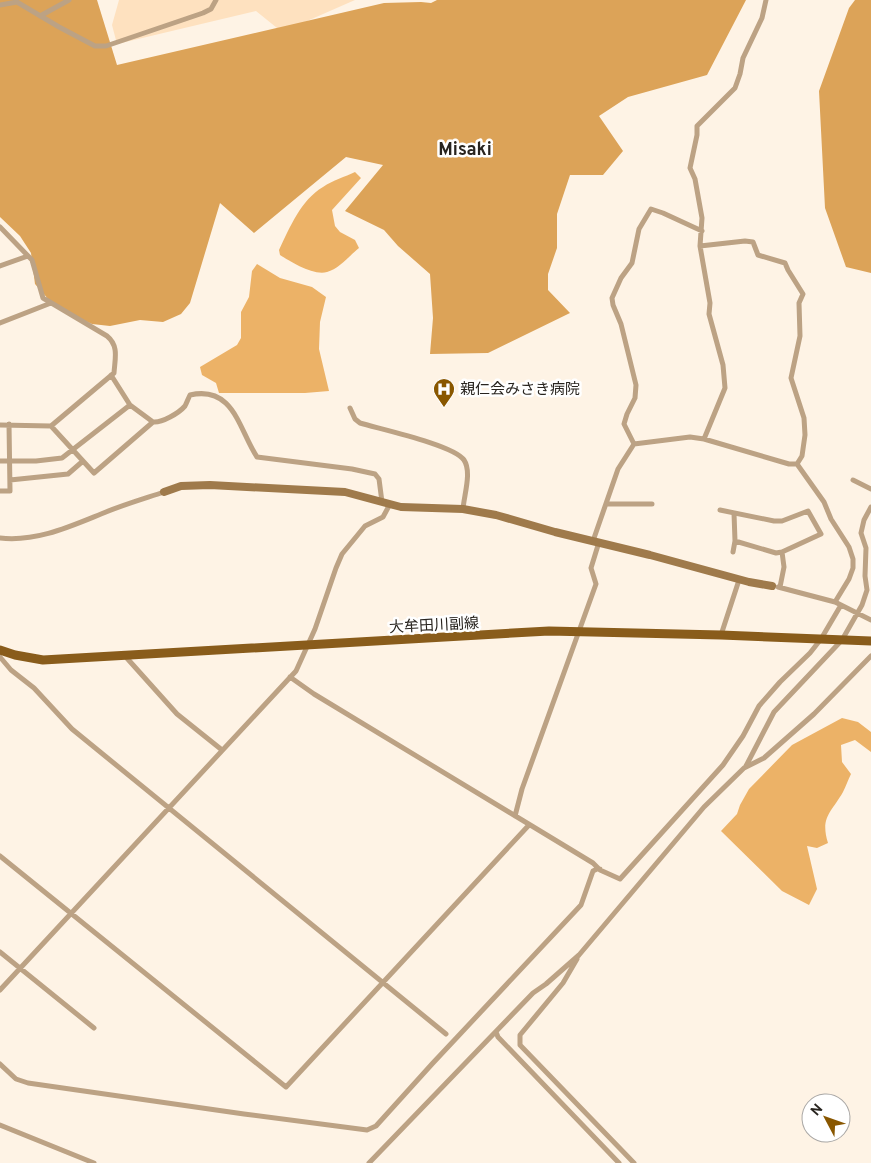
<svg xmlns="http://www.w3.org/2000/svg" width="871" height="1163" font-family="Overpass,'Noto Sans JP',sans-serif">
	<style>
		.green { fill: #fee1bf }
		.forest { fill: #dca358 }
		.water { fill: #ecb267 }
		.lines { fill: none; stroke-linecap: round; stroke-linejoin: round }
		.street { stroke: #bca284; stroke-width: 5 }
		.secondary { stroke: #9f7a4b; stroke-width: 8 }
		.primary { stroke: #895c1b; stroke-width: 9 }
		.labels { text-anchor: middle; stroke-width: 5; stroke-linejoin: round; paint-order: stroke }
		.poi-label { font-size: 15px; fill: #28241f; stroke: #fff; text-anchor: start }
		.street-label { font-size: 15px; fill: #28241f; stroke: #fff }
		.quarter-label { font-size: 18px; font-weight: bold; fill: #28241f; stroke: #fff }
	</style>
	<rect width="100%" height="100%" fill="#fef3e5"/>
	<!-- green -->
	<path class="green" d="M119,0H355L282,32L256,11L117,44L112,25Z"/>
	<!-- forest -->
	<path class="forest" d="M0,0H97L117,65L384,3L421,2L431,3L437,0H746L707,75L628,97L599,116L623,151L603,175H570L557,214V248L548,274V290L570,313L488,353L430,354L433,318L430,274L398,246L384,230L345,211L383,165L346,157L254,233L220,203L190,303L181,314L163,322L140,320L110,326L92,324L56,308L35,284L31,253L20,236L0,217Z
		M855,0H871V273L846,267L825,208L819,91L849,8Z"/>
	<!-- water -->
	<path class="water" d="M355,172L361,178L332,210L335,226L340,232L355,240L359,248C350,255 339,269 327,272C314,276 291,262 280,255L279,250C290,227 301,200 323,187C333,180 345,177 355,172Z
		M257,264L280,278L312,287L326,297L320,322L319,349L329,391L305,393H219L216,383L202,375L200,367L237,345L241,338V312L249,297L252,271Z
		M842,718L858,722L871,732V752L855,740L841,745L842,762L851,774C848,780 846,786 843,792C831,813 820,817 828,843L817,848L807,846L817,889L809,905L782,891L721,831L737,814L740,805L749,789L792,745Z"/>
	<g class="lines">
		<!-- street -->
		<path class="street" d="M0,5L17,2L59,27L95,46H106L203,13L211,9L216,0
			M40,16L69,0
			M0,227L32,260L43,298L107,336C119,346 115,358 114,373L51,426
			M700,246L745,241L753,242L758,255L785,263L788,270L803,294L799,303L800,336L791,378L804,418L805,435L802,456L797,464
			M0,266L28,256
			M0,323L51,303
			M111,375L130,405L153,422
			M350,408L355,419L360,423C380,429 454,445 464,460C472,472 464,495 463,509
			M0,425L51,426L94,473L153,422C162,423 179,413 185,406C187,402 188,399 190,395C234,385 239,430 257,457L352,469L375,474L379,479L382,502
			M704,439L725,388L723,365L709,314L710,303L700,246L702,218L695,179L690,168L697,135V126L735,88L740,74L743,58L762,18L766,0
			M634,444L624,424L627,414L635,398L636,385L621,324L613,305L612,298L621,278L632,263L639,229L651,209L663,213L702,231
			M0,461H36L62,458L130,405
			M797,464L824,502L831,519L849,547L853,559V568L849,579L835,602
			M10,480L68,474L83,461
			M853,480L871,489
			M0,491H10L9,424
			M606,504H652
			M720,510L774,521H782L808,511L821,534L782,552L784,567L780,587
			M0,538C36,542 69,527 101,514C122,505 143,499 164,492
			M593,541L618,469L634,444L690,437L704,439L789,464H797
			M735,541L776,553L782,552
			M733,552L735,541L734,513
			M778,587L835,602L871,620
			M721,635L739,580
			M125,656L177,714L222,750
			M0,657L11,670L34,688L72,729L446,1034
			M290,677L314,694L593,863L600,870L620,879L723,765L743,736L759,706L780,682L810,653L821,639L841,605
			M746,766L774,712L842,640L862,605L867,590L865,576L866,548L861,533L864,520L871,507
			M515,816L522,789L596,584L591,568L599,542
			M0,856L286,1087L529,825
			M0,952L94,1028
			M577,959L563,983L520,1035V1045L634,1163
			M0,990L296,671L315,629L336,568L342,554L365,526L383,517L390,504
			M496,1032L498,1037L619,1163
			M0,1064L16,1079L28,1083L244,1114L367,1130L376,1126L432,1064L581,905L593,871L597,869H600
			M0,1125L94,1163
			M369,1163L533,993L546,984L579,955L704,807L744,768L764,758L814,714L871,656"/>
		<!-- secondary -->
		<path class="secondary" d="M164,492L181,486L210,485L345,492L401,507L463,509L496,515L555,532L650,555L749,582L772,586"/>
		<!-- primary -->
		<path class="primary" d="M0,650L15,655L43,660L549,631L721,635L871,641"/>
	</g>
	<!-- icons -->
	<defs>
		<g id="hospital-pin" transform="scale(1.125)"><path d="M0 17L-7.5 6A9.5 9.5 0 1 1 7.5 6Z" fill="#895700" stroke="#fff"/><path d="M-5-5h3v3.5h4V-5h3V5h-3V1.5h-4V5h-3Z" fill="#fff"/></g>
	</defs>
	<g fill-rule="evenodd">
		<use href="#hospital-pin" x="444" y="389"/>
	</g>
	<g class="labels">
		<!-- poi labels -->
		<g class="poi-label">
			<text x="460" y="394">親仁会みさき病院</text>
		</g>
		<!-- street labels -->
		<g class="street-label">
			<text transform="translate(434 625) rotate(-3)" y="5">大牟田川副線</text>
		</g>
		<!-- quarter labels -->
		<g class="quarter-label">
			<text x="465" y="155">Misaki</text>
		</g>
	</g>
	<!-- north arrow -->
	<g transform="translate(826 1118) rotate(311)"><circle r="24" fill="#ffffff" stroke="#a9a7a5"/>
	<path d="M0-4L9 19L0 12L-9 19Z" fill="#895700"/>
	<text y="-8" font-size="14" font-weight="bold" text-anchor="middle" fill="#28241f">N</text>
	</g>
</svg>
